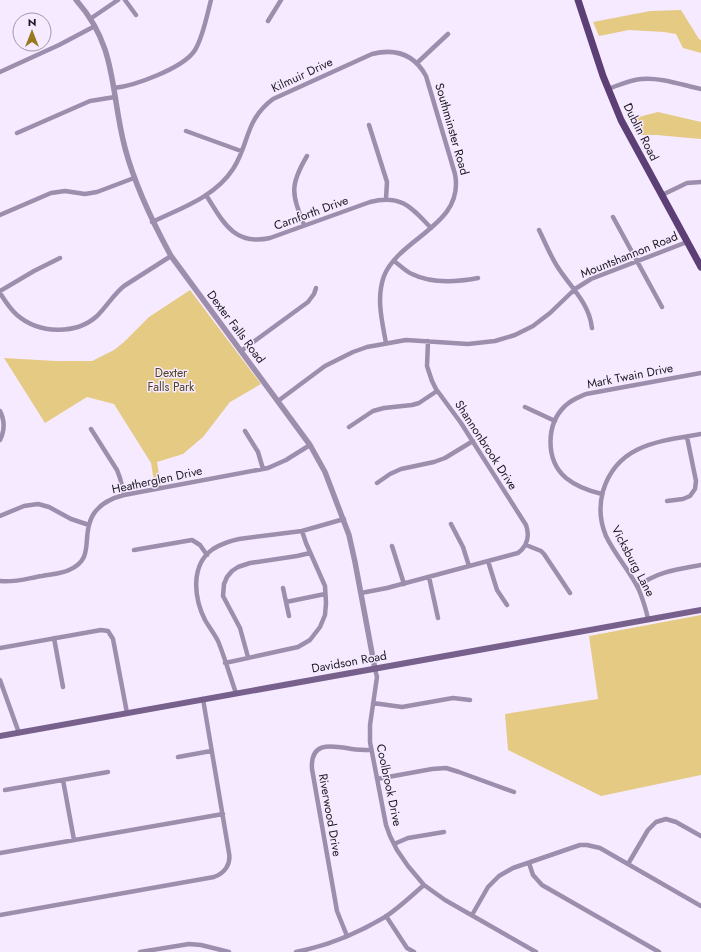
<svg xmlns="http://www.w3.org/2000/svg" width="701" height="952" font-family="Jost,sans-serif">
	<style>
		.green { fill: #e5ca84 }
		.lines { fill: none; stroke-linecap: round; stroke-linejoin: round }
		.minor { stroke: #9e8ead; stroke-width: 4.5 }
		.tertiary { stroke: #9e8ead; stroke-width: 5.5 }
		.secondary { stroke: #78608c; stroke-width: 6 }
		.primary { stroke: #5c3f74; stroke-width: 7 }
		.labels { text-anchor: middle; stroke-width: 3; stroke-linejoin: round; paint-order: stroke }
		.street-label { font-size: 12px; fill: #1d1822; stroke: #f5eaff }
		.park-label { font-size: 12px; fill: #50431f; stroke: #f5eaff }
	</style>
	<rect width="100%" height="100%" fill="#f5eaff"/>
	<!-- green -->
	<path class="green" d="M681,10L699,39L701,40V53L683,48L676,34L664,32L629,30L599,36L593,22L650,11Z
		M658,112L701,122V139L656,135H638L631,119Z
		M190,290L261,384L230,402L203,437L183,454L157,462L161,486L155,487L151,463L114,404L87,397L45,423L4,358L56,361H92L114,350L124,342L149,317Z
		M701,615V775L601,796L508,750L505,714L598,699L589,636Z"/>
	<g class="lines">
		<!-- minor -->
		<path class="minor" d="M125,0L136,15
			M90,19L118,0
			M268,21L281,0
			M417,63L448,34
			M0,72L59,45L95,26
			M114,88C134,86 184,68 195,50C203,37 207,15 211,0
			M608,89C619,85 630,80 641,79C661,77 682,85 701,89
			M369,125L387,182L386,199
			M186,131L241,151
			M17,133L90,101L115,97
			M206,195C223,222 234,246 270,238L370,202C401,194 411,207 431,228
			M662,195L687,183L701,182
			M0,215L51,193L65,191L85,194L97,192L134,178
			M613,217L662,307
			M152,222C181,208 215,197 233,169C250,143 244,121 273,99L372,54C396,48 414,54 426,76L455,174C465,225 400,237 384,276C376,298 382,321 386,343
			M304,225C292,194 289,186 307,156
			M539,230C545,242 550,255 557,266C570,287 589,302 592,328
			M394,261C400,265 405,271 412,274C432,284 457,282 478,278
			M0,291L34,271L60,258
			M0,293C5,301 10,309 17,315C39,334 76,335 97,316C107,306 114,294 124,286L171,256
			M241,351L308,302L314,294L316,288
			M278,401L325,366L353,352L367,347L406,340L468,344L495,341L515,335L533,326L550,313L575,289L591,279L687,242
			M525,407L555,421
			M0,411C5,421 5,430 0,440
			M349,427L373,411L384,408L412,405L419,403L437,391
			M91,429L117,470L120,478L124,495
			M245,431L258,452L263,469
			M377,483L390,474L401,469L434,462L445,458L473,441
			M602,494C589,491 577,487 566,478C545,460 546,424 565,406C571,400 579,397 586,394L701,373
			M667,501L683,499L690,496L695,489L696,481L687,437
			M0,516L24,506L38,504L49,507L71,519L89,525
			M451,524L463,547L469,566
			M526,545L541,551L544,554L570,593
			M392,546L404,584
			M134,550L192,540L200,545L207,555
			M488,561L497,590L507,605
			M429,577L438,618
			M0,581C14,583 29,578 42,576C51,574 61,574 69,570C92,560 84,544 89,525C93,508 108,499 124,495L268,468L286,460L310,445
			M637,586C661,571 674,570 701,565
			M283,588L289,616
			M361,593L387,588L518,553C527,546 530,536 526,525L461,423L436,389L432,381L427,366L428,341
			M286,602L325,594
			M648,619C646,609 643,600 639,590C630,571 615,555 606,536C600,522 599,506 603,491C617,444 660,441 701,434
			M54,638L63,687
			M0,648L101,630L108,631L113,639L127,713
			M248,657L240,628L223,596L224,584L227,577L232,571L238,567L250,563L297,556L310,553
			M225,663L298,647L310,640L320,627L325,615L326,603L325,586L306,543L302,531
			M375,669L377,677L370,725V742L386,825L390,836L397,850L408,866L424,885L445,900L536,952
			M0,680L19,733
			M236,693C230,676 225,658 218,641C214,633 209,627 205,620C194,598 190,565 213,549C221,544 230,541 239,539L302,531L344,519
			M373,703L402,707L453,698L470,700
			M178,757L211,751
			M377,779L432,769L446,768L459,772L514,792
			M63,780L74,840
			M5,790L108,772
			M394,844L408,838L444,832
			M0,853L223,814
			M529,863L533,875L542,885L659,952
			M628,864L648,830L656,822L666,819L676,822L701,836
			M0,915L214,877C225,873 231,864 229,853L203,699
			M472,915L488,887L499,876L513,868L580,845H587L600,848L701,906
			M386,916L407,948L414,952
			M347,936L337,911L312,769C310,740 333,746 352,749C359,750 365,750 371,750
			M140,952L189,944L201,945L229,952
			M296,952C327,946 358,933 385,917C399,908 411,896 424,885"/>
		<!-- tertiary -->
		<path class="tertiary" d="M76,0C118,47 110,92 125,148C135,186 152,221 171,256L296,426L310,445L325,472L349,535L355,562L375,669"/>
		<!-- secondary -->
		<path class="secondary" d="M0,736L701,610"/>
		<!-- primary -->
		<path class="primary" d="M578,0L603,76L621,120L701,267"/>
	</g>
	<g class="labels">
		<!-- street labels -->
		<g class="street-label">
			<text transform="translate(302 75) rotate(-25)" y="4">Kilmuir Drive</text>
			<text transform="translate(452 129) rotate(74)" y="4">Southminster Road</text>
			<text transform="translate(641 132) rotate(63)" y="4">Dublin Road</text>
			<text transform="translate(311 213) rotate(-20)" y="4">Carnforth Drive</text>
			<text transform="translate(629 255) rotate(-22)" y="4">Mountshannon Road</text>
			<text transform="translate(236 327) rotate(53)" y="4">Dexter Falls Road</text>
			<text transform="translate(630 376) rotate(-11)" y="4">Mark Twain Drive</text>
			<text transform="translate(486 445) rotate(57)" y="4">Shannonbrook Drive</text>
			<text transform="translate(157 480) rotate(-12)" y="4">Heatherglen Drive</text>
			<text transform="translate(633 561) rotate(62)" y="4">Vicksburg Lane</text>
			<text transform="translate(349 662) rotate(-10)" y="4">Davidson Road</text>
			<text transform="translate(389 785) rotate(78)" y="4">Coolbrook Drive</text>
			<text transform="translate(330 815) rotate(80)" y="4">Riverwood Drive</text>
		</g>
		<!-- park labels -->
		<g class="park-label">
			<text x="171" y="377">Dexter<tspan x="171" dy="14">Falls Park</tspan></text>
		</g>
	</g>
	<!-- north arrow -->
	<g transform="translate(32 32)"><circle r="19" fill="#f5eaff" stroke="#9f96a7"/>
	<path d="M0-3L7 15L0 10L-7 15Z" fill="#967921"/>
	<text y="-6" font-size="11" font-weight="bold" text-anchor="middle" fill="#1d1822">N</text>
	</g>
</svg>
